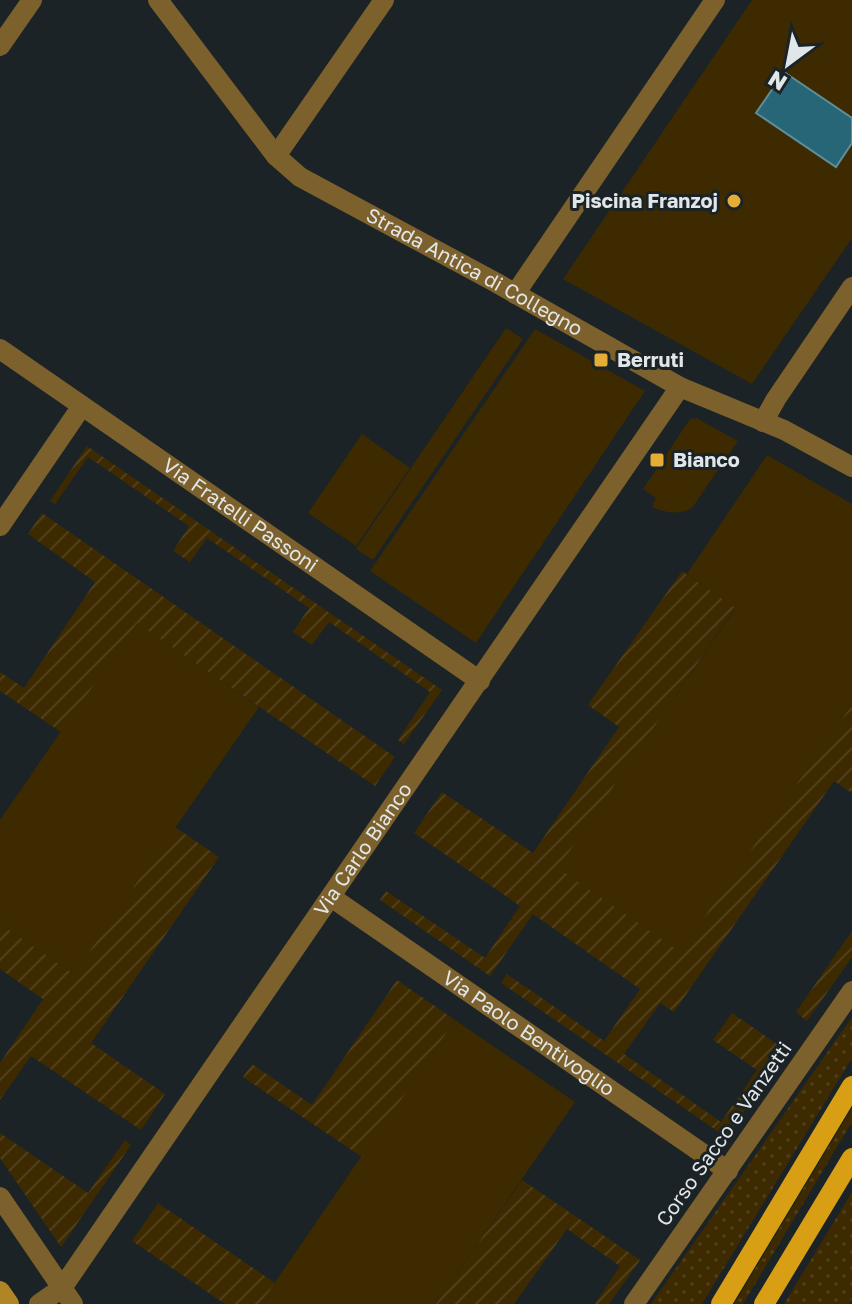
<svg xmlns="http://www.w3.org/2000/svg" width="852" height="1304" font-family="'Golos Text',sans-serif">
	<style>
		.grass { fill: url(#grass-dots) }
		.park { fill: #3d2a00 }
		.garden { fill: url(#garden-furrows) }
		.water { fill: #276677; stroke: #5f8d99; stroke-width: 2 }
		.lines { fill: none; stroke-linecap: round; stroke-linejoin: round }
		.street { stroke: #7d612c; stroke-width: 20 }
		.secondary { stroke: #b18426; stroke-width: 20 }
		.primary { stroke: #d99f14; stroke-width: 20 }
		.poi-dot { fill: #e5ad36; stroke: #1b2326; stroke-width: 3 }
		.labels { text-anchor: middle; stroke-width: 6; stroke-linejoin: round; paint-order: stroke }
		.poi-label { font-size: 20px; font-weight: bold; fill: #e1e7e9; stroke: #1b2326; text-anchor: start }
		.street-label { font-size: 20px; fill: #e1e7e9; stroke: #1b2326 }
	</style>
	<defs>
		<pattern id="grass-dots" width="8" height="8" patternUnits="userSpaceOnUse" patternTransform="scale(2)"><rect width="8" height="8" fill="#3d2a00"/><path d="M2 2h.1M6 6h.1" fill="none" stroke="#503f19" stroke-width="1.8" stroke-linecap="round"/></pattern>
		<pattern id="garden-furrows" width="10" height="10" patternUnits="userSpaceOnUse" patternTransform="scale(2)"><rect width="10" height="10" fill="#3d2a00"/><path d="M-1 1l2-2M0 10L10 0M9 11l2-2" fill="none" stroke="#503f19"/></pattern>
	</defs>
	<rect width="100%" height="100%" fill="#1b2326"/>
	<!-- grass -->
	<path class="grass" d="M852,1017V1058L702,1304H651Z
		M852,1108V1122L743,1304H734Z
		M852,1192V1299L849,1304H784Z"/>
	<!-- park -->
	<path class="park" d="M752,0H852V238L752,384L563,279Z
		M506,328L523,339L373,560L356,549Z
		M535,329L645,391L476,643L370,571Z
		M696,418L738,441L692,508C678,515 666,513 652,507L656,498L643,489L690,419Z
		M362,434L410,468L356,546L308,513Z
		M767,455L852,504V705L680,953L557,868L735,609L687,574Z
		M136,622L259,707L74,974L0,924V820Z
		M455,1020L575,1102L436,1304H260Z"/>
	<!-- garden -->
	<path class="garden" d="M87,446L442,690L404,744L398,740L430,692L329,622L312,645L293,632L309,608L207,538L190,562L173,551L189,526L88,457L55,504L50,501Z
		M42,513L395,757L375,786L137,623L61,732L0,691V672L24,688L95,582L28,534Z
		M682,571L735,608L558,868L680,952L852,705V793L834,781L674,1012L660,1003L624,1054L721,1122L757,1070L713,1040L732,1013L787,1051L726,1137L501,983L507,974L604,1041L640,989L533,914L490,976L380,900L386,891L485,958L520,906L414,833L442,792L533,853L619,727L588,705L592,699Z
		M175,827L219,857L91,1043L165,1094L141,1130L31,1056L0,1100V1063L43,999L0,969V924L74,974Z
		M852,931V957L807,1021L796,1012Z
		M397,980L455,1020L362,1157L243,1077L252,1064L312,1105Z
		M0,1133L88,1193L125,1140L131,1145L61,1247L0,1158Z
		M522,1180L640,1260L609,1304H595L620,1266L567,1229L514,1304H436Z
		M158,1203L275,1283L260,1304H225L132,1241Z"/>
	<!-- water -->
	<path class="water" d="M784,72L852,118V143L836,167L756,113Z"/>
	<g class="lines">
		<!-- street -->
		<g class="street">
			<path id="s1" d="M158,0L276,156L300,177L495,282L680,387L784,430L852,467"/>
			<path d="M0,46L32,0"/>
			<path d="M276,156L384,0"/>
			<path d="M515,294L715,0"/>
			<path id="s2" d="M0,349L480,681"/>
			<path d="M763,422L776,399L852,287"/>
			<path d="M0,526L82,406"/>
			<path id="s3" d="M331,897L728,1171"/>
			<path d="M0,1197L73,1304"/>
			<path id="s4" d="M39,1304L62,1288L680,387"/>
			<path d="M634,1304L852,991"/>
		</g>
		<!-- secondary -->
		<path class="secondary" d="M0,1291L9,1304"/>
		<!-- primary -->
		<path class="primary" d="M721,1304L852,1086
			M764,1304L852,1158"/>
	</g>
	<!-- markers -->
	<g class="poi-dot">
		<circle cx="734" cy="201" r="8"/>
		<rect x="593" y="352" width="16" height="16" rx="4"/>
		<rect x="649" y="452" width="16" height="16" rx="4"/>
	</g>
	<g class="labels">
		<!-- poi labels -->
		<g class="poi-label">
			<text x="718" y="208" text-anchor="end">Piscina Franzoj</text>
			<text x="617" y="367">Berruti</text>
			<text x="673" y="467">Bianco</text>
		</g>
		<!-- street labels -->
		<g class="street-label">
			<text dy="7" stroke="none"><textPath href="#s1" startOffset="426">Strada Antica di Collegno</textPath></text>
			<text dy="7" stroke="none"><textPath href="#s2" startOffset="292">Via Fratelli Passoni</textPath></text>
			<text dy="7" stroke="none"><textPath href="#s4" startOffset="560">Via Carlo Bianco</textPath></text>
			<text dy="7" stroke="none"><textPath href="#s3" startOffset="240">Via Paolo Bentivoglio</textPath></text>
			<text transform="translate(724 1134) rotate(-55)" y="7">Corso Sacco e Vanzetti</text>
		</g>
	</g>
	<!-- north arrow -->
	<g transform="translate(788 64) rotate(212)" stroke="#1b2326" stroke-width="6" paint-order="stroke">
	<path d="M0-6L14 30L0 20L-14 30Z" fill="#e1e7e9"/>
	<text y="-12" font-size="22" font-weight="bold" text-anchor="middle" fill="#e1e7e9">N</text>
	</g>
</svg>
